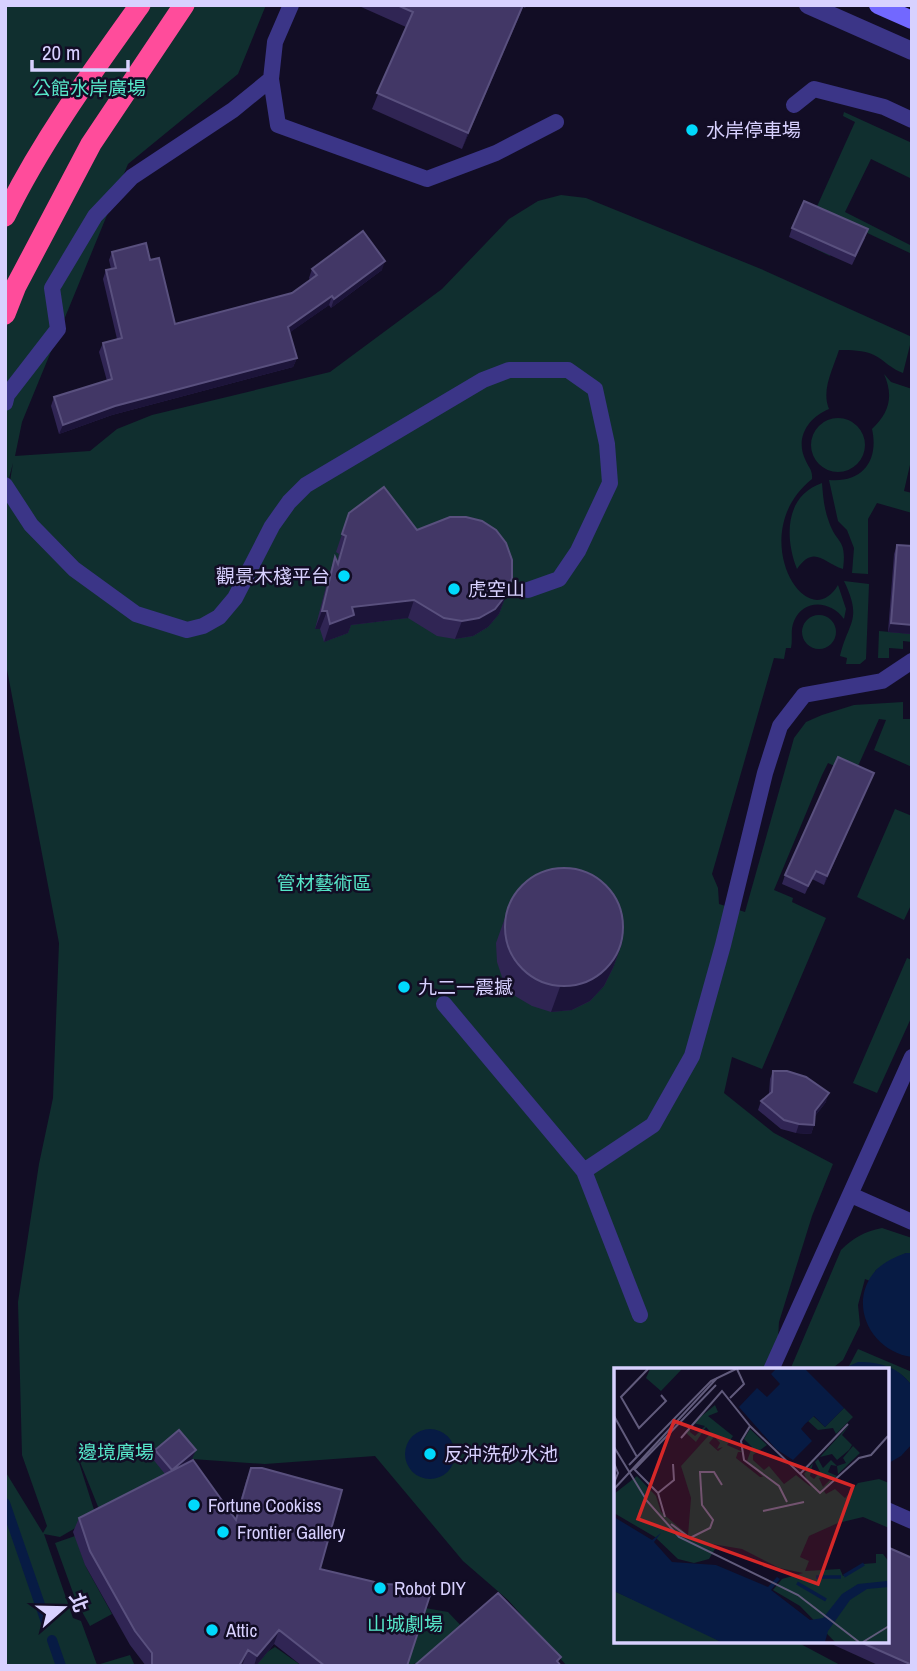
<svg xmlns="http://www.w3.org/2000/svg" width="917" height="1671" font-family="'Archivo Narrow','Noto Sans TC',sans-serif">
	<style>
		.green { fill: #102f2f }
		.water { fill: #071b44 }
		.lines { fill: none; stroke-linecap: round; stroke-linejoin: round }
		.stream { stroke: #071b44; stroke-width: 10 }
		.lane { stroke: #3b3587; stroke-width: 16 }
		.street { stroke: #3b3587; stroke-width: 18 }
		.secondary { stroke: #7268ff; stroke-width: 18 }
		.highway { stroke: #ff4c9b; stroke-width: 21 }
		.wall { fill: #302554 }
		.shaded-wall { fill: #1c1439 }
		.building { fill: #423766; stroke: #59507e; stroke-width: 2 }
		.poi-dot { fill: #00d9fc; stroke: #120d25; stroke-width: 2.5 }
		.labels { text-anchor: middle; stroke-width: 5; stroke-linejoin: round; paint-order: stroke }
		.park-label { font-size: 19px; fill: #56e6c8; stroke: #120d25 }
		.poi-label { font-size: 19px; fill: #d8d1ff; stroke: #120d25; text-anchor: start }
		.inset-river { fill: none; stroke: #071b44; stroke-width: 3.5 }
		.inset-road { fill: none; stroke: #615b7c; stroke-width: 2 }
		.view { fill: #d62828; fill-opacity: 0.15; stroke: #d62828; stroke-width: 3.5 }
		.inset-edge { fill: none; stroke: #d8d1ff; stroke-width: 3.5 }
	</style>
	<rect width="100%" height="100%" fill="#120d25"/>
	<!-- green -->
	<path class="green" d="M5,5H266L238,74L128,164L22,422L15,456L90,451L117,429L152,415L330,372L442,289L509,219L538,201L561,195L586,198L761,269L912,337L903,373C891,369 884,360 874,355C863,350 851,350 839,350C833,369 821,390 829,409C809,417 795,437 805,459C808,467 813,470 812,479C744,533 806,639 838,585L846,609L844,619C831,601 804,598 794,621C790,630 793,639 791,648H786L784,659L774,658L712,874L718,888L719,904L745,912L794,738L806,722L822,715L854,705L903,702V719H912V767L874,750L886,720L879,719L854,775L828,763L822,775L774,890L793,898L792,902L826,918L762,1069L732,1057L724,1093L774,1133L833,1164L812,1216L779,1322L776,1370H616V1641H795L842,1666H567L508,1600L463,1561L375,1456L265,1464L192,1459L176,1439L184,1498L103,1519L74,1447L96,1516L60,1537L44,1534L73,1618L81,1621L97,1665L130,1655L135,1666H5V1471L43,1533L47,1526L22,1455L18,1302L39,1164L53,1098L59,943L5,659V511L13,463L5,493Z
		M844,112L912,143V179L871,159L845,212L912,246V254L846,223L830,256L801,242L855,122L843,116Z
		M884,374L891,382L912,389V456L904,491L912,493V513L877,503L868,519V574L852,573L854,548L847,530L838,521L829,480C863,483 879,460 872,429C889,413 894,397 884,374Z
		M811 445a27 27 0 1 1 54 0a27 27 0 1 1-54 0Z
		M822,483C823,496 824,509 829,522C837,545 847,538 843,569C824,563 814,544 797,569C785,539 784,496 822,483Z
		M844,581L869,584L866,659L860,664H846L847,658L840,656C848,621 863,621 844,581Z
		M802 632a17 17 0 1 1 34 0a17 17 0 1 1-34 0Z
		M879,631L912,634V642L903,641V649L889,648V658H878Z
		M895,809L912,816V903L904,920L857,897Z
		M907,958L912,960V1016L877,1093L853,1083Z
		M882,1228L912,1238V1253H906L876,1270L870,1281L865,1279L858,1305L860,1325L843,1360L830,1370H790L841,1250C854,1237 864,1232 882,1228Z
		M858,1349L912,1372V1386C896,1362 875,1367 849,1366Z
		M75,1536L86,1567L112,1614L90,1626L76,1601L55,1543Z
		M425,1608L448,1612L466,1631L433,1658L407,1666Z
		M275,1647L302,1666H260L257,1664L267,1652Z"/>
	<!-- water -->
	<path class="water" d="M906,1253H912V1357C870,1351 846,1302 877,1269C886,1261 895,1257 906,1253Z
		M858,1362C880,1362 899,1367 912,1386V1444L901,1456L887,1464V1370H840Z
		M405 1454a25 25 0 1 1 50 0a25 25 0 1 1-50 0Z"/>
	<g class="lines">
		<!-- stream -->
		<path class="stream" d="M5,1503L46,1622
			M52,1640L61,1666"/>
		<!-- lane -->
		<path class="lane" d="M291,5L275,42L271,79L278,125L427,179L496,153L556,122
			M794,105L814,89L884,107L912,120
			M5,403L7,395L58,329L52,288L95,216L132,177L233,110L271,79
			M5,485L31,525L74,569L136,614L187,630L203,626L219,617L235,598L272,526L289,502L306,485L483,380L509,370H568L595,389L607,444L610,483L578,551L559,579L528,590
			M444,1004L584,1171L640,1315
			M584,1171L653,1125L692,1056L723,945L765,773L780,726L804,695L882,681L912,661
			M851,1195L912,1222
			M771,1370L912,1057
			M887,1510L912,1521"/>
		<!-- street -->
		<path class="street" d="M808,5L912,51"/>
		<!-- secondary -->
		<path class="secondary" d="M878,5L912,20"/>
		<!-- highway -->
		<path class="highway" d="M5,216C41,142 92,72 140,5
			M5,314L16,286L91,144L184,5"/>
	</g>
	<!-- wall -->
	<path class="wall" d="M359,5H527L525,8L523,7L462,149L372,109L406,27L359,6Z
		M792,228L865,238L852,265L789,237Z
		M112,252L150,260L175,324L292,293L310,280L309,278L312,269L382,270L331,308L329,305L290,332L297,358L293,367L112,415L59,434L51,406L54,397L107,381L99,352L103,343L117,339L103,279L106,270L111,269L109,260Z
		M349,513L417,530L506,595L499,614L488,627L473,636L455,639L437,636L408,618L351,625L348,633L324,642L320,629H315L329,575L335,557L337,562L339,554L336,552Z
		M897,545L912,634L888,632L894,554Z
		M870,782L824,885L812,879L805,894L782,884L785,875Z
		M511,901L622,943L613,968L604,986L590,1001L572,1010L551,1012L532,1006L515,996L503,980L497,962L496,943Z
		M773,1071L826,1102L815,1116L814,1125L811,1134L796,1133L781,1129L758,1110L761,1101L769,1094L770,1079Z
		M155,1450L192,1459L190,1461L235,1519L246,1481L251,1468L320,1569L407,1666H302L274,1644L256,1666H246L243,1664L242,1666H146L130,1645L85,1565L73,1532L79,1518L165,1474L152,1458Z
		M825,1641H887L912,1666H880Z"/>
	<!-- shaded-wall -->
	<path class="shaded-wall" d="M523,5H524L462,149L468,133Z
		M385,261L382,270L331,308L334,299Z
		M332,296L329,305L285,336L288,327Z
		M297,358L293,367L112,415L59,434L63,425L115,406Z
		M506,595L499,614L488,627L473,636L455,639L462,621Z
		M414,600L408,618L351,625L348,633L324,642L330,624L352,607Z
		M322,611H327L320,629H315Z
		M891,623L912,625V634L888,632Z
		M874,773L870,782L824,885L827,876Z
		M622,943L613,968L604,986L590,1001L572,1010L551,1012L560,987Z
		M829,1093L826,1102L812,1120L815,1111Z
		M799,1124L814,1125L811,1134L796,1133Z
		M196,1450L192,1459L169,1479L172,1470Z
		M279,1630L274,1644L256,1666H254L257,1656Z
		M248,1650L242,1666H239Z"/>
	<!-- building -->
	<path class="building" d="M397,5H523L468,133L377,93L413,12Z
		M804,201L868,229L855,256L792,228Z
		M363,231L385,261L334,299L332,296L288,327L297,358L115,406L63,425L54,397L112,379L103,343L122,338L106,270L116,268L112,252L146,243L150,260L159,258L175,324L292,293L317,275L312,269Z
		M384,487L417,530L450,517H466L482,521L496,530L506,543L512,560V578L506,595L495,609L479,618L462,621L444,618L414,600L352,607L354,615L330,624L327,611H322L335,557L338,564L346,536L342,534L349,513Z
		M897,545L912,546V625L891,623Z
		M838,757L874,773L827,876L816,871L808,886L785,875Z
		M505 927a59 59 0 1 1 118 0a59 59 0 1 1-118 0Z
		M773,1071H787L806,1077L829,1093L815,1111L814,1125L799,1124L784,1120L761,1101L772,1092Z
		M179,1430L196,1450L172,1470L155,1450Z
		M193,1460L236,1520L251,1468H262L342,1490L320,1569L383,1584L433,1586L407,1666H325L279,1630L257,1656L248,1650L239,1666H152V1653L135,1631L90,1551L79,1518Z
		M887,1547L912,1558V1665L858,1641H887Z
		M498,1593L561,1657L557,1661L561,1666H414Z"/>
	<!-- markers -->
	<g class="poi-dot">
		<circle cx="692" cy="130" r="7"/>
		<circle cx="344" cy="576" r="7"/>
		<circle cx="454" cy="589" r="7"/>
		<circle cx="404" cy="987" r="7"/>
		<circle cx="430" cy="1454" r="7"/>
		<circle cx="194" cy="1505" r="7"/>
		<circle cx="223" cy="1532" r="7"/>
		<circle cx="380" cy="1588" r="7"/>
		<circle cx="212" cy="1630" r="7"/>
	</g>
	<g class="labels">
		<!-- park labels -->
		<g class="park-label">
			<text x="89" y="95">公館水岸廣場</text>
			<text x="324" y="890">管材藝術區</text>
			<text x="116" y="1459">邊境廣場</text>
			<text x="405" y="1631">山城劇場</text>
		</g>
		<!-- poi labels -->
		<g class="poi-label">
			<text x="706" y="137">水岸停車場</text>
			<text x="330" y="583" text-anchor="end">觀景木棧平台</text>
			<text x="468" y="596">虎空山</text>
			<text x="418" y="994">九二一震撼</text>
			<text x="444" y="1461">反沖洗砂水池</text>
			<text x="208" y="1512">Fortune Cookiss</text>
			<text x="237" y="1539">Frontier Gallery</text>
			<text x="394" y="1595">Robot DIY</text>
			<text x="226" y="1637">Attic</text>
		</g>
	</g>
	<!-- overview -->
	<g transform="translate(614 1368)">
		<rect width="275" height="275" fill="#120d25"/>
		<path d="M36,1H67V2L47,23L32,10ZM101,37L104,44L94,48L119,68L113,77L129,84H124L122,90L146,109H149L133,93L138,79L130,71L136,61L153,77L139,87V92L150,102L155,98L170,116L182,107L197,119L190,106L199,95L196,108L200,111L206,104L201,94L204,91L209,100L217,92L223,98L232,95L229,90L239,78L246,85L224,106L223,98L217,97L214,104L223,108L219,112L211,105L214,108L205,110L209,119L216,112L218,114L210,123L212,126L221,121L231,130L244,115L265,111L275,115V160L249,149L224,155L195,168L186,189L195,193L191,203L226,201L229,208L249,196L262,195V186H269L275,194V274H221L186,238L159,222L168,211L189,205L165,200L128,181L86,174L102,179L95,191L80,195L64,191L41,169L0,145V126L23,108L42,128L47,144L74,167L77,130L67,98L96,66L100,69L95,75L104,83L109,79L103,81L106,75L92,59L82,74L71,64L77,57L76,64L81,68L91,58L79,55ZM230,40L239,49L222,66L219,60L204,62L194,53L199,48L211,59ZM236,56L228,67L238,77L235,82L223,92L218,86L206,89ZM0,223L85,261L107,274H0Z" fill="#102f2f"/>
		<path d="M162,1H191L230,40L211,59L200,48L191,56L187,61L198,73L179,92L162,81L125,39L143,20L153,29L166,16L157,6ZM0,149L38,172L47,165L40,174L58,194L102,197L154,219L163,209L166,211L157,222L196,252L209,250L228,226L244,216L273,213L275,219L253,221L236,232L214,263L211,274H107L0,223Z" fill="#071b44"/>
		<path class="inset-river" d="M230,208L250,196M202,209H227M183,215L212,232"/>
		<path class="inset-road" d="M34,1L7,29L25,60L52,33L47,27M116,30L130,16L123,1M0,48L23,89M136,58L206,125L245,90L257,87L274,68M67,70L108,23L136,58L127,73L130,92L165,118L173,134M0,79L33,133L65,169L184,227L245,274M0,95L4,105L0,115M15,97L97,13L122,1M20,101L44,125M21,101L102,17M186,106L234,56M0,121L103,10M44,125L51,149M44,125L60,112L59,96M149,143L190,134M57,156L76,170L96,160L99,152L88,137L86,104H100L108,117M249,274L275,258"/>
		<path class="view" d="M60,53L239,118L204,216L24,151Z"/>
		<rect width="275" height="275" class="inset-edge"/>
	</g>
	<!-- border -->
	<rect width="917" height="1671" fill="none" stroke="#d8d1ff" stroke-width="14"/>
	<!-- north arrow -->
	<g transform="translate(63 1608) rotate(70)" stroke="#120d25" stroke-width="5" paint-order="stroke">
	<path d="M0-5L12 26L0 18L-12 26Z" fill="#d8d1ff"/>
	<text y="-10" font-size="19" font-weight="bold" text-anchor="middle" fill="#d8d1ff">北</text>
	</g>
	<!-- scale -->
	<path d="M32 60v10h96v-10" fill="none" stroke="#d8d1ff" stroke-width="3.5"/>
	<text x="42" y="60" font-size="21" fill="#d8d1ff" stroke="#120d25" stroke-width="5" paint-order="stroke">20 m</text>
</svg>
